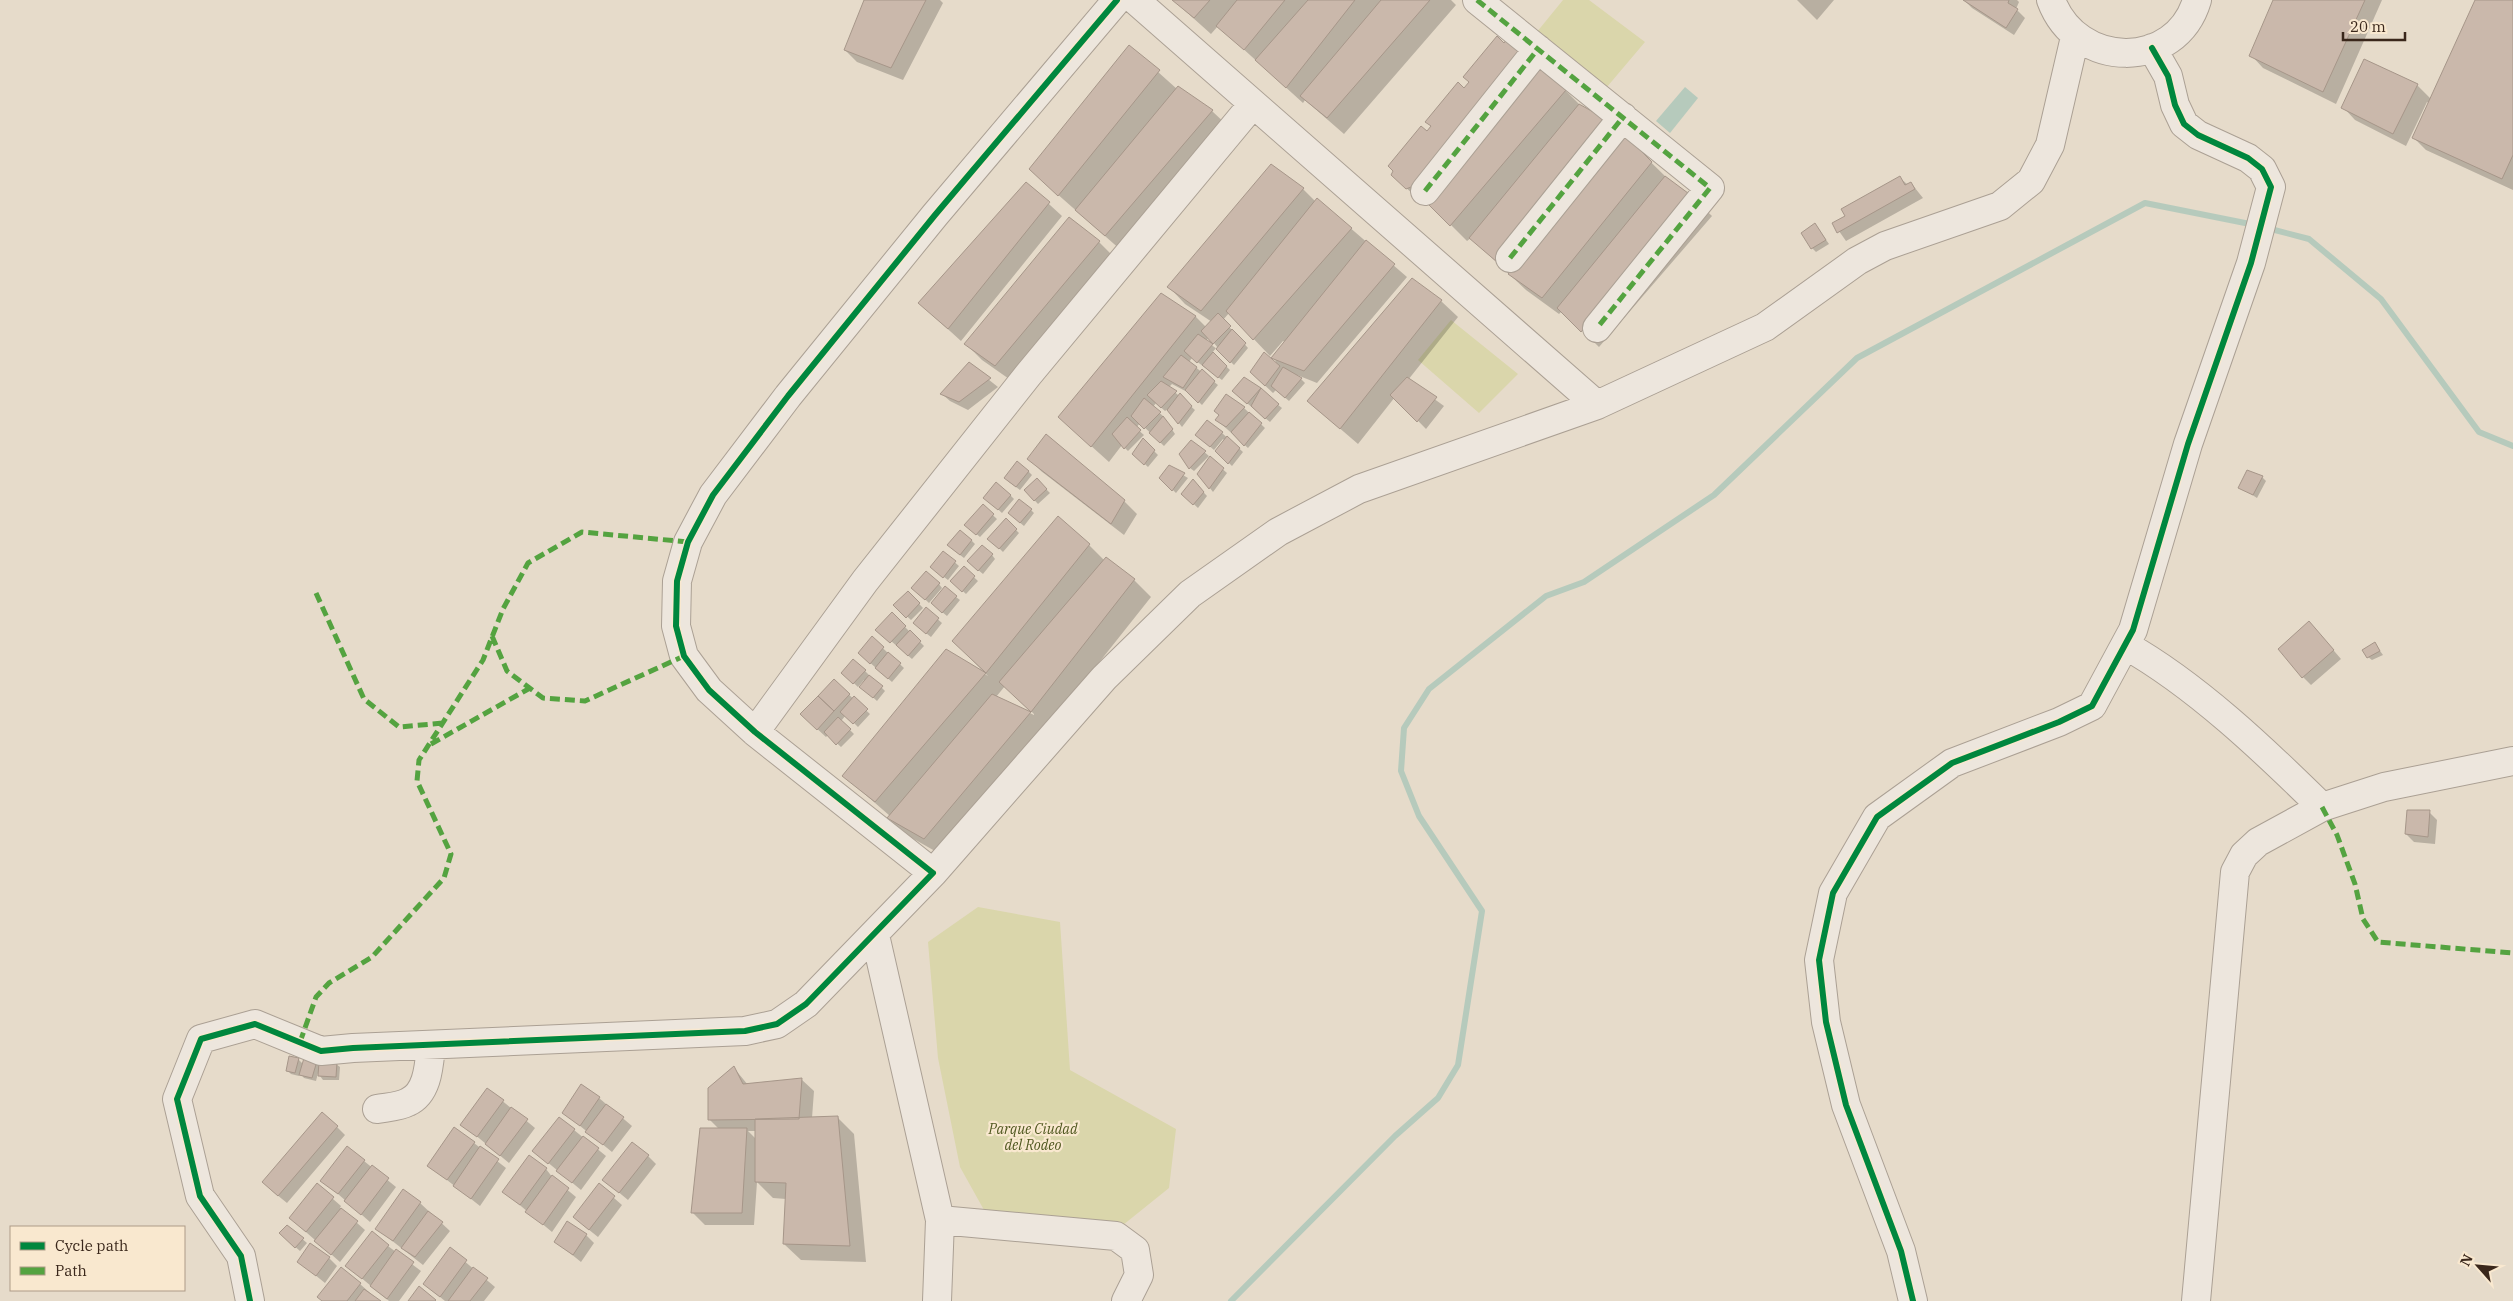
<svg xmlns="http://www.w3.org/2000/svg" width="2513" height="1301" font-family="'IBM Plex Serif',serif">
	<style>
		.green { fill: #dad6ab }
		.water { fill: #b6cabc }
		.shadow { fill: #0003; fill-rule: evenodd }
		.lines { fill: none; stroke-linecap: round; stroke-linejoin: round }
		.stream { stroke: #b6cabc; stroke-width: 6 }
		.building { fill: #cab8ab; stroke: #a69689 }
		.minor-casing { stroke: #aba094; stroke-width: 30 }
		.minor { stroke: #ede6dd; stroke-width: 28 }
		.quiet { stroke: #54a340; stroke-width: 5; stroke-dasharray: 10 5; stroke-linecap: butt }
		.cycleway-casing { stroke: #f9e8cf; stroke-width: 9 }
		.cycleway { stroke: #00873e; stroke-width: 6 }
		.labels { text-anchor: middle; stroke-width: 4.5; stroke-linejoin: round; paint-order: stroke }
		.park-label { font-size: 14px; font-style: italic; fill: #505820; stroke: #f9e8cf }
	</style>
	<rect width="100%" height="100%" fill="#e6dbca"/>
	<!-- green -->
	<path class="green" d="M1563,0H1589L1645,42L1601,94L1532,38Z
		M1451,320L1518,374L1479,413L1418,360Z
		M978,907L1060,922L1070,1070L1176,1129L1169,1188L1123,1225L984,1210L960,1167L938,1058L928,942Z"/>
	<!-- water -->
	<path class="water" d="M1685,87L1698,98L1670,133L1656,121Z"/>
	<!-- shadow -->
	<path class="shadow" d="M865,0H940L943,3L903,80L857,62L845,50Z
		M1173,0H1451L1456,5L1344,134L1305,100L1303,103L1218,26L1211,34Z
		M1797,0H1834L1817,20Z
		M1964,0H2017L2019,2L2016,9L2025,18L2014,35L1972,8Z
		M2275,0H2382L2336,104L2263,68L2251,55Z
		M2477,0H2513V190L2426,150L2414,138L2429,103L2427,102L2406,146L2355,120L2343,107L2417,85L2431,99Z
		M1129,46L1177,89L1212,111L1229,127L1122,251L1047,185Z
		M1535,67L1566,91L1583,108L1612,124L1669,180L1695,200L1712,216L1599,347L1562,311L1559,314L1526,290L1471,238L1467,241L1431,205L1428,203L1424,205L1393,175L1432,127L1427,122L1464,89Z
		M1272,166L1303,189L1316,202L1318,200L1407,277L1317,383L1297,375L1305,383L1289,401L1276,390L1273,393L1259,380L1276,361L1272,357L1285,342L1283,341L1270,356L1229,313L1223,320L1248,348L1234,365L1216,348L1212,353L1230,370L1222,380L1192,358L1189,362L1218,385L1202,405L1191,394L1172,384L1169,387L1195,410L1182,427L1168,409L1165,411L1156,403L1153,407L1163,416L1175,434L1164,446L1140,423L1136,428L1144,435L1128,451L1122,445L1109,462L1059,417L1161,295L1196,317L1206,327L1212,322L1185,304L1169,287ZM1209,337L1218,348L1217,349L1206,341Z
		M1899,177L1908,185L1911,183L1923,198L1846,241L1834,224Z
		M1026,183L1062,216L961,341L919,303Z
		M1069,219L1099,242L1116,259L1012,381L982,360L966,344Z
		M1815,224L1829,244L1816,252L1812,248Z
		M1441,301L1458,317L1408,380L1444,406L1426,429L1395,397L1358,444L1308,401Z
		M969,364L998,387L968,410L950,401L942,394Z
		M1245,379L1282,408L1270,422L1237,395Z
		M1244,408L1265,428L1248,448L1217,420Z
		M1222,433L1243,452L1232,466L1217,451L1225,441L1223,439L1214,450L1200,438Z
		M1143,440L1158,455L1148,467L1134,454Z
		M1191,441L1209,456L1194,471L1190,468Z
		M1029,458L1124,501L1137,514L1124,535L1041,471Z
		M1210,458L1227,473L1213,492L1199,474Z
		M1169,467L1188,478L1176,493L1161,478Z
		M1028,471L1032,475L1020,490L1009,482Z
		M2262,477L2266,481L2257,498L2240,487Z
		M1037,480L1050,493L1038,504L1025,490Z
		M1193,481L1207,496L1198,508L1183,494Z
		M1010,495L1014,499L1002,513L989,501Z
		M983,506L997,519L980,537L966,525Z
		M1031,510L1034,513L1024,526L1013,517Z
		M1006,520L1019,533L1003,552L989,538Z
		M972,541L975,544L964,558L952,549Z
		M1089,545L1104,560L1106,558L1134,580L1151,597L1047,728L942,855L905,834L888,818L890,816L843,775L947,651L988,676L970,658ZM1005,686L1034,714V715L996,697Z
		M944,553L959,566L948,580L936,571Z
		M992,555L995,559L983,574L972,565Z
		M964,568L978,581L966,594L952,581Z
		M939,584L942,588L929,603L913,588Z
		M908,592L923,608L911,620L895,605Z
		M956,597L960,600L947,616L936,607Z
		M926,609L942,623L931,637L918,627Z
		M892,614L924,646L912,659L877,629Z
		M2317,631L2341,659L2311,685L2303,677Z
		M872,638L904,668L892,682L859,653Z
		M2375,644L2383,655L2372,660L2368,657Z
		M865,671L885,691L877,701L865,690L864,680L858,687L843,673Z
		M834,681L870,714L858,727L846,715L841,721L854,734L841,747L828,735L826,737L801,714Z
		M2429,812L2437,820L2435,844L2414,842L2406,834Z
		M298,1059L303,1064L316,1062L320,1066L336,1064L340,1067L339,1080H323L320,1076L319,1069L316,1081L304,1078L300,1073L299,1076L291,1074L287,1070Z
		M734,1068L748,1085L801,1079L814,1091L812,1118L837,1117L854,1134L866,1262L801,1260L784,1244L786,1199L773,1198L757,1182L754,1225H705L692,1212L719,1129L709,1119ZM748,1131H756V1139Z
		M488,1089L535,1128L509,1163L462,1124Z
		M599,1098L632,1126L612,1152L563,1112Z
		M337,1127L345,1135L287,1203L271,1190Z
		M574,1130L606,1156L581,1190L534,1151Z
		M474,1143L506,1168L480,1206L428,1165Z
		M648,1156L656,1164L628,1200L604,1180Z
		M364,1161L396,1187L370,1222L322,1180Z
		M546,1169L553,1178L576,1197L552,1232L504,1192Z
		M317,1185L341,1206L340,1208L365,1230L340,1262L290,1218Z
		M599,1185L622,1205L598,1237L583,1225Z
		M420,1203L450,1231L423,1265L377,1229Z
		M287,1226L307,1243L300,1251L284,1237Z
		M586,1235L594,1243L581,1262L555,1241Z
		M388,1246L421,1271L399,1301H389L347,1266Z
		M450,1249L495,1287L484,1301H445L424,1284Z
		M329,1258L337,1266L325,1283L299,1262Z
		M341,1269L360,1284L379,1301H323Z"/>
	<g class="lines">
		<!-- stream -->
		<path class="stream" d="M2267,228L2309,239L2381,299L2479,432L2513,446
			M1231,1301L1395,1136L1438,1098L1458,1065L1482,911L1419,816L1401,771L1404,728L1429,689L1546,596L1584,582L1714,495L1857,358L2145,203L2255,225"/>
	</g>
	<!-- building -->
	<path class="building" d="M864,0H926L891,68L844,50Z
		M1172,0H1210L1194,18Z
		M1237,0H1285L1244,50L1216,26Z
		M1308,0H1355L1286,88L1255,60Z
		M1381,0H1430L1327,118L1300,96Z
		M1963,0H2009L2008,3L2018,9L2006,28Z
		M2273,0H2365L2323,92L2249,56Z
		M2475,0H2513V155L2502,179L2412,138Z
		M1497,36L1504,43L1506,40L1523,53L1417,192L1411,187L1406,189L1391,175L1393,171L1388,166L1421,126L1427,131L1431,126L1425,122L1458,82L1464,88L1469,82L1463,77Z
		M1129,45L1160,70L1058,196L1029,169Z
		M2364,59L2418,84L2393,134L2341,108Z
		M1535,65L1566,90L1450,226L1422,198Z
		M1178,86L1213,110L1105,236L1075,210Z
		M1579,104L1613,123L1497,262L1469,238Z
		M1626,136L1652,162L1542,298L1508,274Z
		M1271,164L1304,188L1201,311L1167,287Z
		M1665,176L1696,199L1581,332L1557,308Z
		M1900,176L1905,185L1911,182L1915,189L1837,233L1832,223L1845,216L1841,209Z
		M1026,182L1050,202L948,329L918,303Z
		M1317,198L1352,228L1253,340L1226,311Z
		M1069,217L1100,241L995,366L964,344Z
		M1815,223L1826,240L1811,249L1801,233Z
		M1366,240L1395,264L1304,371L1271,358Z
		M1412,278L1442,300L1340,429L1307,401Z
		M1161,293L1196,316L1091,447L1058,417Z
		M1218,313L1231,326L1213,344L1201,331Z
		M1232,329L1246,343L1230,363L1216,349Z
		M1198,334L1213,344L1197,363L1184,351Z
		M1213,352L1227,366L1218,378L1202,365Z
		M1264,352L1280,366L1265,386L1250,372Z
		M1181,355L1197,367L1183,388L1163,377Z
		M969,362L991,378L959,402L940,394Z
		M1283,367L1302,378L1285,398L1271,386Z
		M1202,369L1215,381L1198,403L1185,390Z
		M1244,377L1261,388L1247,404L1232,391Z
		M1407,377L1437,397L1417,422L1390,395Z
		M1161,381L1177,391L1161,408L1147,395Z
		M1261,388L1279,404L1265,419L1251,406Z
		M1180,393L1192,406L1178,424L1167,410Z
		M1226,394L1245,407L1226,427L1215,420L1219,415L1214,411Z
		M1144,398L1161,412L1144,429L1131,416Z
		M1249,412L1262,423L1244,446L1231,432Z
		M1163,416L1173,429L1160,443L1149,433Z
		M1127,417L1141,430L1124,449L1112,434Z
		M1207,420L1223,432L1210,447L1195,435Z
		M1046,434L1125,500L1111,524L1027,459Z
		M1227,436L1240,448L1228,464L1215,451Z
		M1143,438L1155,450L1144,465L1132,454Z
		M1191,440L1206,451L1189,469L1179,454Z
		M1210,456L1224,468L1209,489L1197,474Z
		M1017,461L1029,471L1016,487L1004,478Z
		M1169,465L1185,473L1172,491L1159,478Z
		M2247,470L2263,476L2253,495L2238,488Z
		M1037,478L1047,489L1034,501L1024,490Z
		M1193,479L1204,492L1193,505L1181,494Z
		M996,482L1011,495L998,510L983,498Z
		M1019,499L1032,509L1020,523L1008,513Z
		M983,504L994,514L976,535L964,525Z
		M1058,516L1090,544L986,673L952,641Z
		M1006,518L1017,529L999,549L987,539Z
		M960,530L972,540L960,555L947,545Z
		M982,545L993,554L978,571L967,561Z
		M943,551L956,561L943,578L930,567Z
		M1106,557L1135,579L1031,712L999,682Z
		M964,566L975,576L962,592L950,581Z
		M926,571L940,583L925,600L911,588Z
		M945,586L957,596L942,613L931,603Z
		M908,591L920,603L906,618L893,605Z
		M926,607L939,618L926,634L913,623Z
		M892,612L906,626L890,643L875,630Z
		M2309,621L2334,650L2302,678L2278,649Z
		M910,630L921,641L908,656L896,645Z
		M872,636L884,647L870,664L858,653Z
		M2375,642L2380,651L2367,658L2362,650Z
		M946,649L986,673L875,802L842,776Z
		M888,652L901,663L888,679L875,668Z
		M853,659L866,670L853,684L841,673Z
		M869,675L883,686L873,698L859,687Z
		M834,679L850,694L834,711L818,696Z
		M992,694L1031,712L924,839L887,818Z
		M818,696L834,711L817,730L800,714Z
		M854,696L868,709L853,724L840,712Z
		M838,717L851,729L836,745L824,732Z
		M2407,810H2430L2428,837L2405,834Z
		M289,1056L299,1058L295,1073L286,1071Z
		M304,1058L317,1061L312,1078L299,1075Z
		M319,1062H337L336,1077L318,1076Z
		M734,1066L743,1084L802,1078L799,1119L708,1120V1088Z
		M581,1084L600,1097L580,1126L562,1113Z
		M487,1088L504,1100L477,1137L460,1125Z
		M606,1104L624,1117L603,1145L585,1132Z
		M511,1107L528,1119L500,1156L485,1144Z
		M322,1112L338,1126L278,1196L262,1182Z
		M838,1116L850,1246L783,1244L786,1183L755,1182V1119Z
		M559,1117L575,1129L548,1164L532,1151Z
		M454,1127L475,1142L447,1180L427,1166Z
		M700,1128H747L742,1213H691Z
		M583,1136L599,1148L572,1183L556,1171Z
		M632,1142L649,1155L619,1193L602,1180Z
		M347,1146L365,1160L338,1194L320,1181Z
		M480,1146L499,1159L471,1199L453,1186Z
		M529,1155L547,1168L520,1205L502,1192Z
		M372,1165L389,1178L361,1215L344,1201Z
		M552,1175L569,1188L543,1225L525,1212Z
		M317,1183L334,1197L306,1232L289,1218Z
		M599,1183L615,1196L589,1230L573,1217Z
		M403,1189L421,1202L393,1241L375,1229Z
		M341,1208L358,1221L331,1255L314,1241Z
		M428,1211L443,1222L415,1257L401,1248Z
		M567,1221L587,1234L573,1255L554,1242Z
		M287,1225L304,1238L295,1248L279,1233Z
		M372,1231L389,1245L362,1279L345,1266Z
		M310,1243L330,1257L316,1276L297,1262Z
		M450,1247L467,1260L440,1297L423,1284Z
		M396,1249L414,1262L387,1299L370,1286Z
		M341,1267L361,1283L347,1301H322L317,1297Z
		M473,1267L488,1278L470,1301H448Z
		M419,1286L436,1300L435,1301H408Z
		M364,1289L381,1301H355Z"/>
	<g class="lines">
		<!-- minor casing -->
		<g class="minor-casing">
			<path id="minor" d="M1135,0L1597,405
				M1477,0L1710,188L1597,328
				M2051,0C2077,70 2176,71 2197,0
				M1425,191L1538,49
				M1510,258L1623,117
				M2125,645C2196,685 2264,750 2322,807
				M755,732L865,581L1028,375L1253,104
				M933,873L1104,678L1190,594L1278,532L1359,489L1597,405L1765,327L1857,261L1885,246L2000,206L2031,181L2050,145L2075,37
				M875,935L940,1220L937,1301
				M377,1109C387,1107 399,1107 408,1102C428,1093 429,1065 431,1046
				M940,1220L1116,1236L1135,1250L1139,1275L1126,1301
				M250,1301L241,1256L200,1196L177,1099L201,1039L255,1024L321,1051L353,1048L745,1031L777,1024L806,1004L933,873L755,732L709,690L684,656L676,626L677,581L688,542L713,495L788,396L935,215L1117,0
				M1913,1301L1901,1251L1846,1105L1826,1022L1819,960L1833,893L1877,817L1952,763L2059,722L2092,706L2133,630L2188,444L2251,263L2271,187L2262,169L2248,158L2198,135L2184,124L2175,105L2168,76L2152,48
				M2196,1301L2235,872L2244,855L2258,842L2322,807L2384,787L2513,761"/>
		</g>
		<!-- minor -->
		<use href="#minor" class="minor"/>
		<!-- quiet -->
		<path class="quiet" d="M1477,0L1710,188L1597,328
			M1425,191L1538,49
			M1510,258L1623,117
			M316,593L364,699L399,727L443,723
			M492,636L507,671L543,698L585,701L684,656
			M431,744L530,688
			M2322,807L2337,835L2355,884L2363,919L2378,942L2513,953
			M300,1042L316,997L329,983L372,957L444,878L451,854L417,781L419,760L483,660L503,609L528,563L582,532L688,542"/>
		<!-- cycleway casing -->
		<g class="cycleway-casing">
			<path id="cycleway" d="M250,1301L241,1256L200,1196L177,1099L201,1039L255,1024L321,1051L353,1048L745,1031L777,1024L806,1004L933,873L755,732L709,690L684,656L676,626L677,581L688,542L713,495L788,396L935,215L1117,0
				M1913,1301L1901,1251L1846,1105L1826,1022L1819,960L1833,893L1877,817L1952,763L2059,722L2092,706L2133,630L2188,444L2251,263L2271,187L2262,169L2248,158L2198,135L2184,124L2175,105L2168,76L2152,48"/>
		</g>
		<!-- cycleway -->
		<use href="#cycleway" class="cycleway"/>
	</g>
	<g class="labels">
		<!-- park labels -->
		<g class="park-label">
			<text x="1033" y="1134">Parque Ciudad<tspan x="1033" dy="16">del Rodeo</tspan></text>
		</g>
	</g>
	<!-- legend -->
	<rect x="10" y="1226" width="175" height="65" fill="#f9e8cf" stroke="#ad9b87"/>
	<rect x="20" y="1242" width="25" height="8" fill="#00873e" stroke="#ad9b87"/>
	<text x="55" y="1251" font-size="15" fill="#3a271b">Cycle path</text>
	<rect x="20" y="1267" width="25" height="8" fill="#54a340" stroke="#ad9b87"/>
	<text x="55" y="1276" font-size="15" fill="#3a271b">Path</text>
	<!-- north arrow -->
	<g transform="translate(2478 1266) rotate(297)" stroke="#f9e8cf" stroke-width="4" paint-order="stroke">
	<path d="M0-4L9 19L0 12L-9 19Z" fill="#3a271b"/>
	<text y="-8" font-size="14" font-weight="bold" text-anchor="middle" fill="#3a271b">N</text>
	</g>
	<!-- scale -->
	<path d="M2343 32v8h62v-8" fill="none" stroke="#3a271b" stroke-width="2.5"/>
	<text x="2350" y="32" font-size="15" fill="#3a271b" stroke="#f9e8cf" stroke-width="4" paint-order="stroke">20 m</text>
</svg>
